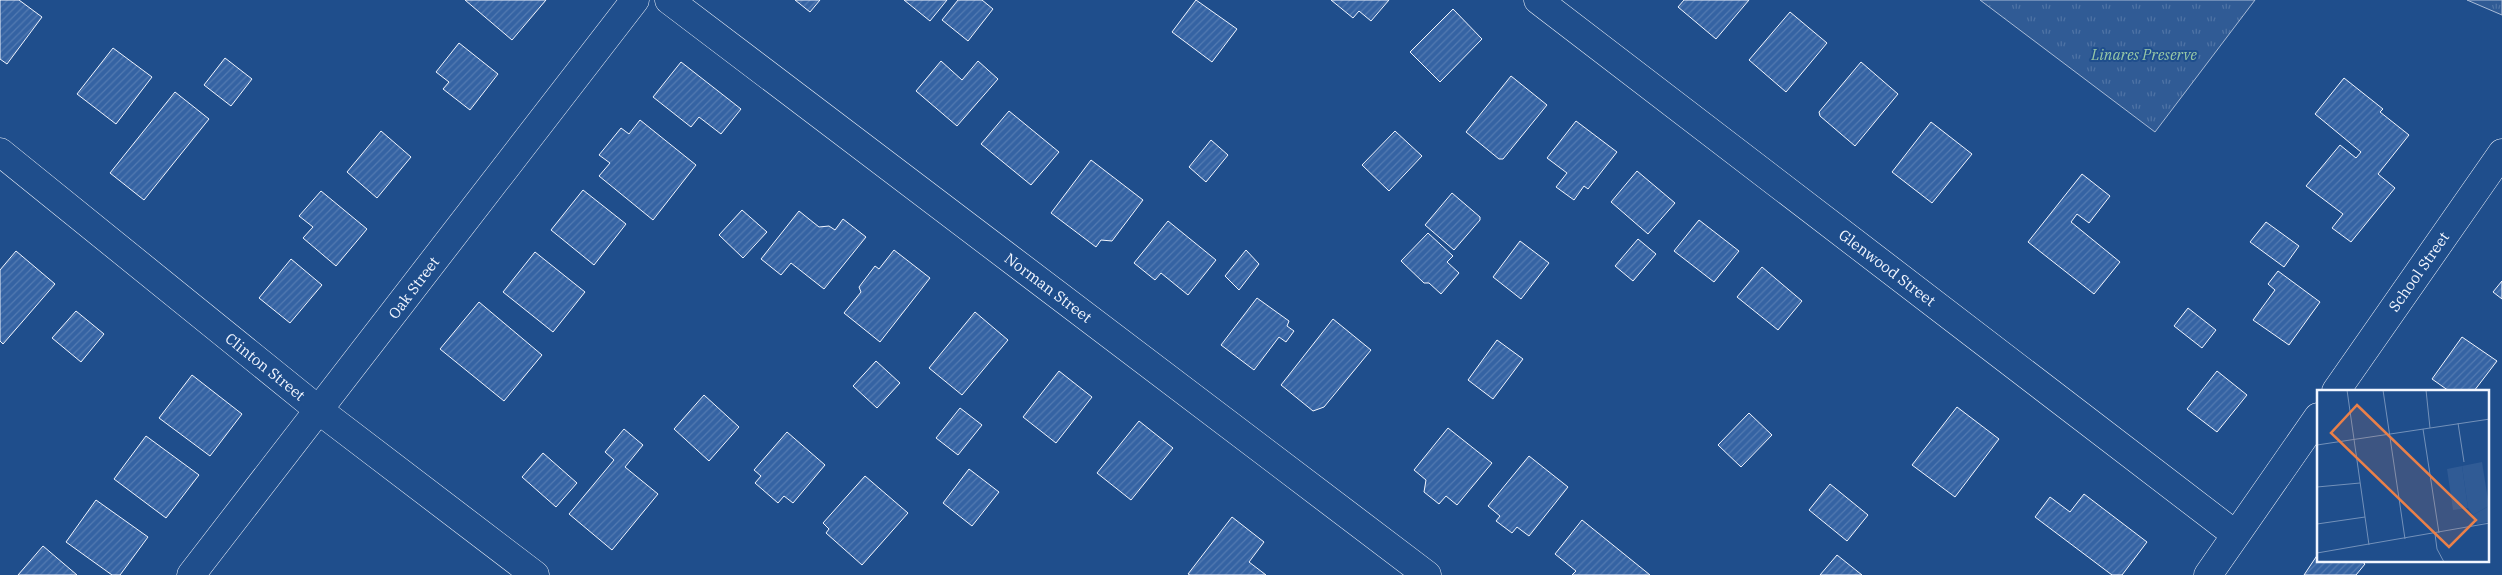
<svg xmlns="http://www.w3.org/2000/svg" width="2502" height="575" font-family="'IBM Plex Serif',serif">
	<style>
		.park { fill: url(#park-tufts); stroke: #a8bbd7 }
		.building { fill: url(#building-hatch); stroke: #f2f6ff }
		.lines { fill: none; stroke-linecap: round; stroke-linejoin: round }
		.minor-casing { stroke: #f2f6ff; stroke-width: 29 }
		.minor { stroke: #1f4e8c; stroke-width: 28 }
		.labels { text-anchor: middle; stroke-width: 4; stroke-linejoin: round; paint-order: stroke }
		.park-label { font-size: 15px; font-style: italic; fill: #97c8a6; stroke: #1f4e8c }
		.street-label { font-size: 15px; fill: #f2f6ff; stroke: #1f4e8c }
		.inset-road { fill: none; stroke: #7391ba; stroke-width: 1 }
		.view { fill: #ea8049; fill-opacity: 0.15; stroke: #ea8049; stroke-width: 2.5 }
		.inset-edge { fill: none; stroke: #f2f6ff; stroke-width: 2.5 }
	</style>
	<defs>
		<pattern id="park-tufts" width="24" height="20" patternUnits="userSpaceOnUse" patternTransform="scale(1.25)"><rect width="24" height="20" fill="#305b95"/><path d="M3 7l-1-3M5 7V3M7 7l1-3M15 17l-1-3M17 17v-4M19 17l1-3" fill="none" stroke="#4e73a5"/></pattern>
		<pattern id="building-hatch" width="6" height="6" patternUnits="userSpaceOnUse" patternTransform="scale(1.25)"><rect width="6" height="6" fill="#3563a3"/><path d="M-1 1l2-2M0 6l6-6M5 7l2-2" fill="none" stroke="#537ab1"/></pattern>
	</defs>
	<rect width="100%" height="100%" fill="#1f4e8c"/>
	<!-- park -->
	<path class="park" d="M1980,0H2255L2155,132Z
		M2467,0H2502V15Z"/>
	<!-- building -->
	<path class="building" d="M0,0H19L42,17L7,64L0,59Z
		M465,0H546L512,40Z
		M795,0H820L810,12Z
		M904,0H947L930,21Z
		M958,0H982L993,9L968,41L942,20Z
		M1196,0L1237,29L1212,62L1172,32Z
		M1331,0H1389L1371,21L1359,11L1353,18Z
		M1684,0H1749L1716,39L1678,7Z
		M1453,9L1482,39L1440,82L1410,52Z
		M1790,12L1827,43L1786,92L1749,60Z
		M459,43L498,74L470,110L443,89L449,82L436,72Z
		M113,48L152,77L116,124L77,94Z
		M225,58L252,79L231,106L204,85Z
		M941,61L962,80L978,61L998,79L957,126L916,91Z
		M681,62L741,109L721,134L699,117L691,127L653,97Z
		M1861,62L1898,94L1855,146L1820,116L1819,112Z
		M1511,76L1547,105L1503,159H1499L1466,132Z
		M2344,78L2383,109L2380,112L2409,135L2378,174L2395,188L2351,242L2332,228L2343,214L2306,186L2340,145L2356,158L2361,152L2315,114Z
		M175,92L209,119L144,200L110,173Z
		M1009,111L1059,152L1031,185L981,144Z
		M640,120L696,165L653,220L599,176L610,163L599,155L621,128L629,134Z
		M1576,121L1617,152L1588,189L1584,186L1574,200L1556,187L1567,173L1547,158Z
		M1931,122L1972,154L1932,203L1892,172Z
		M381,131L411,157L377,198L347,172Z
		M1395,131L1422,156L1389,191L1362,165Z
		M1211,140L1228,155L1206,182L1189,167Z
		M1091,160L1143,200L1112,241L1101,240L1096,247L1051,213Z
		M1637,171L1675,203L1648,234L1611,202Z
		M2082,174L2110,196L2089,223L2077,214L2071,222L2120,262L2094,294L2028,242Z
		M583,190L626,224L594,265L551,230Z
		M321,191L367,229L336,266L303,238L313,227L299,216Z
		M1452,193L1480,217V220L1454,250L1425,225Z
		M742,210L767,232L743,258L719,235Z
		M799,211L819,227L829,226L835,230L843,219L866,237L824,289L791,263L781,275L761,259Z
		M1699,220L1739,251L1714,282L1674,251Z
		M1168,221L1216,260L1188,295L1161,273L1155,280L1134,263Z
		M2266,222L2299,246L2284,267L2250,242Z
		M1428,233L1453,256L1447,262L1459,273L1441,294L1429,283H1424L1401,261Z
		M1638,239L1656,254L1633,281L1615,266Z
		M1520,241L1549,263L1521,299L1493,277Z
		M894,250L930,278L880,342L844,313L861,292L859,287L875,266L879,269Z
		M1246,250L1259,264L1239,290L1225,276Z
		M16,251L55,284L3,344L0,341V270Z
		M535,252L585,292L553,332L503,292Z
		M291,259L322,285L290,323L259,298Z
		M1762,267L1802,301L1778,330L1737,297Z
		M2278,271L2320,302L2289,345L2253,320L2275,290L2268,284Z
		M2502,281V299L2493,292Z
		M1257,298L1289,321L1287,326L1294,331L1286,342L1279,337L1254,370L1221,345Z
		M479,302L542,355L504,401L440,349Z
		M2188,308L2216,330L2202,348L2174,326Z
		M76,311L104,334L81,362L52,338Z
		M975,312L1008,340L962,395L929,368Z
		M1333,319L1371,350L1324,407L1313,411L1281,385Z
		M2462,337L2497,361L2474,391H2449L2432,379Z
		M1497,340L1523,359L1493,399L1468,380Z
		M876,361L900,383L877,408L853,386Z
		M1059,371L1092,397L1056,443L1023,417Z
		M2217,371L2247,395L2217,432L2187,409Z
		M192,375L242,414L210,456L159,418Z
		M704,395L739,427L709,461L674,429Z
		M1957,407L1999,439L1955,497L1912,465Z
		M960,408L982,425L958,455L936,438Z
		M1749,413L1772,435L1741,467L1718,445Z
		M1139,421L1173,448L1131,500L1097,473Z
		M1448,428L1492,463L1457,505L1446,496L1439,504L1424,492L1426,480L1414,470Z
		M624,429L643,445L625,467L658,494L612,550L569,514L614,460L605,452Z
		M787,432L825,465L793,503L784,496L778,503L755,483L761,476L754,470Z
		M146,436L199,475L166,518L114,479Z
		M543,453L577,483L556,507L522,477Z
		M1529,456L1568,487L1529,536L1517,527L1512,533L1496,521L1500,516L1488,506Z
		M969,469L999,492L972,526L943,503Z
		M865,476L908,513L862,565L826,533L829,529L823,523Z
		M1830,484L1868,515L1847,541L1809,510Z
		M2084,494L2147,542L2122,575H2112L2035,517L2050,497L2070,512Z
		M96,500L148,537L120,575H112L66,542Z
		M1232,517L1264,542L1249,562L1266,575H1190L1188,574Z
		M1582,520L1650,575H1572L1576,571L1555,554Z
		M43,546L77,575H18Z
		M2318,554V561H2361L2365,564L2356,575H2304Z
		M1837,555L1862,575H1820Z"/>
	<g class="lines">
		<!-- minor casing -->
		<g class="minor-casing">
			<path id="minor" d="M669,0L1427,575
				M1538,0L2236,535
				M0,152L320,411L535,575
				M2336,391L2502,153
				M191,575L635,0
				M2208,575L2318,417"/>
		</g>
		<!-- minor -->
		<use href="#minor" class="minor"/>
	</g>
	<g class="labels">
		<!-- park labels -->
		<g class="park-label">
			<text x="2144" y="60">Linares Preserve</text>
		</g>
		<!-- street labels -->
		<g class="street-label">
			<text transform="translate(1887 268) rotate(37)" y="5">Glenwood Street</text>
			<text transform="translate(2419 272) rotate(-55)" y="5">School Street</text>
			<text transform="translate(414 288) rotate(-53)" y="5">Oak Street</text>
			<text transform="translate(1048 288) rotate(37)" y="5">Norman Street</text>
			<text transform="translate(265 367) rotate(39)" y="5">Clinton Street</text>
		</g>
	</g>
	<!-- overview -->
	<g transform="translate(2317 390)">
		<rect width="172" height="172" fill="#1f4e8c"/>
		<path d="M165,72L172,116L156,125L151,118L145,76Z" fill="#305b95"/>
		<path d="M145,76L151,118L136,120L130,79ZM172,116V132L160,134L156,125Z" fill="#305b95"/>
		<path class="inset-road" d="M30,0L52,155M66,0L88,149M109,0L113,38M141,33L147,72M106,39L122,143M0,55L173,29M0,97L43,93M0,134L48,127M118,144L120,159L127,172M0,163L173,133"/>
		<path class="view" d="M40,15L159,130L132,157L14,43Z"/>
		<rect width="172" height="172" class="inset-edge"/>
	</g>
</svg>
